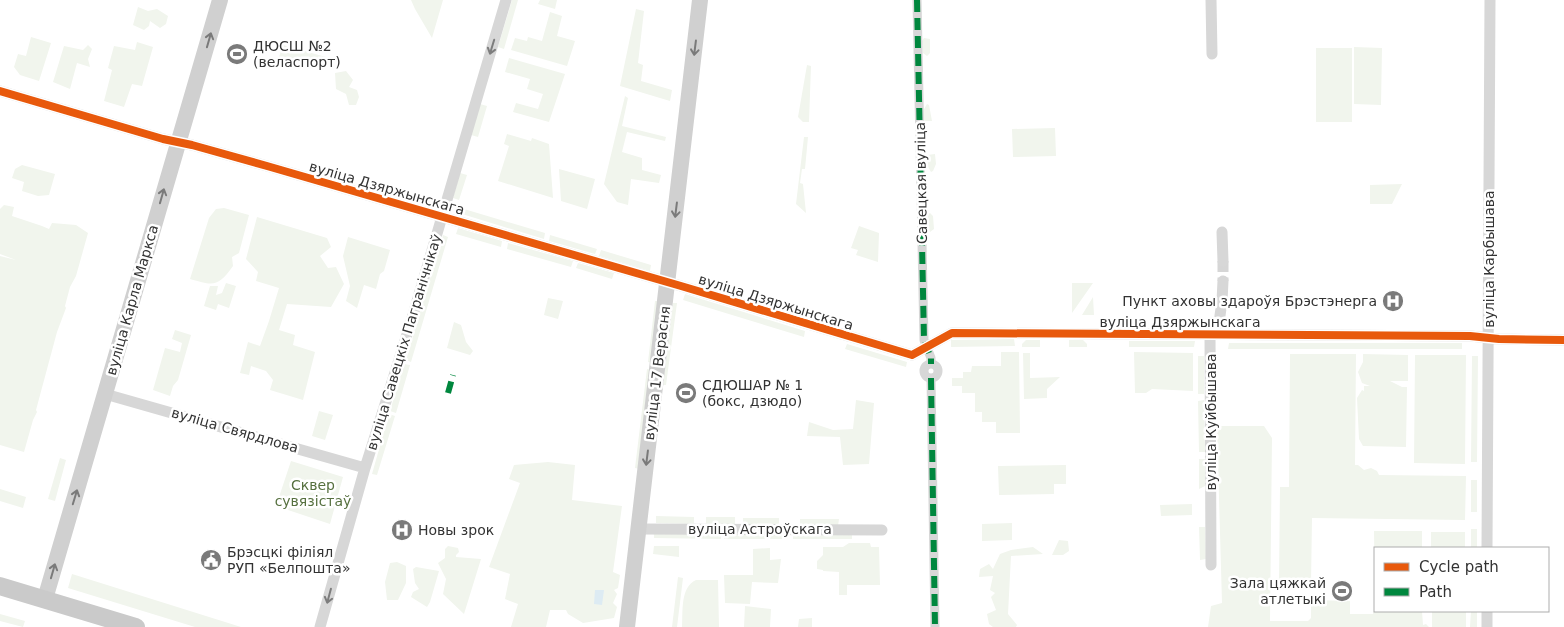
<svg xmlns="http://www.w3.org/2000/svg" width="1564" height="627" font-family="'DejaVu Sans',sans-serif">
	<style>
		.green { fill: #f1f5ed }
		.water { fill: #ddebf3 }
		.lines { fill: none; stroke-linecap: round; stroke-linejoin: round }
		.minor-tunnel { stroke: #d6d6d6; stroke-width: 11; stroke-dasharray: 11 5.5; stroke-linecap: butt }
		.pedestrian { stroke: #d7d7d7; stroke-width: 9 }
		.minor { stroke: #d7d7d7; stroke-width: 11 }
		.secondary { stroke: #d0d0d0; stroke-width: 16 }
		.primary { stroke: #cacaca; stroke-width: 18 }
		.quiet { stroke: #00873e; stroke-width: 6; stroke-dasharray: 12 6; stroke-linecap: butt }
		.cycleway-casing { stroke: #fff; stroke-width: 11 }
		.cycleway { stroke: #e8590c; stroke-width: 8 }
		.oneway { stroke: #7a7a7a }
		.oneway2 { stroke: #7d7d7d }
		.labels { text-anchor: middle; stroke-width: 5; stroke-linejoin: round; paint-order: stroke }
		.poi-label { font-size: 14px; fill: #333; stroke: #fff; text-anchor: start }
		.street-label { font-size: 14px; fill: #333; stroke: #fff }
		.park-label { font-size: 14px; fill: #56703f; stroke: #fff }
	</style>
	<rect width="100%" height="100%" fill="#fff"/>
	<!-- green -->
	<path class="green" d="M411,0H443L432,38L415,9Z
		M512,0H518L504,49L498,47Z
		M540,0H557L555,9L538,4Z
		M138,7L148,11L157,9L168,16L166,24L160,28L150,21L149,26L144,30L133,25Z
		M636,9L644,11L638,63L643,65L641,81L672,90L670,101L620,86Z
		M550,12L562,16L557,36L575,41L567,66L511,50L515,38L527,41L528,37L542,41Z
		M31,37L51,43L39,81L20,75L14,67L18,54L26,56Z
		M924,38L930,39V53L927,56L923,53L922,41Z
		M137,42L153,47L142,86L132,84L124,107L104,101L112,70L108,68L114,46L135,50Z
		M88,45L92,49L88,59L90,67L77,63L70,89L53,82L64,46L83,50Z
		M283,45L326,57L314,67L279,57Z
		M1354,47L1382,48L1381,105L1354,104Z
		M1316,48H1352V122H1316Z
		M509,58L565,74L549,122L513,112L516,103L538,109L543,94L527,89L530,79L505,72Z
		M807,65L811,66L809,122H803L798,117Z
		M346,71L353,80L349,87L357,90L359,97L356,105H349L346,94L336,89L335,73Z
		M625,96L628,98L622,126L666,137L665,141L627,132L622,152L642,158V170L661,175L659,183L631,179L628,205L617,202L604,184Z
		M480,104L487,106L478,137L471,135Z
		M927,104L929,105L932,121H924L923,111Z
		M1055,128L1056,156L1013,157L1012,129Z
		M507,134L531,141L532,138L549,144L553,198L498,181L509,146L504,144Z
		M804,137H808L805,169H802L800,183L803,184L806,213L796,204Z
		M935,154L936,164L933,171L931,172L927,165V155Z
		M22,165L55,174L49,195L38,196L22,191L24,182L12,178L15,169Z
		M559,169L595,179L587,209L561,201Z
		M460,173L467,175L459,200L453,198Z
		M1402,184L1392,204H1370V185Z
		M4,205L14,207L12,216L42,226L49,229L52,223L76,225L88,233L76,276L70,287L65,306L66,308L57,332L36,410L37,412L33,420L24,452L0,445V256L16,260L0,254V209Z
		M224,208L249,215L239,253L232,257L233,266C218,287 214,286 190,279L209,218L216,209Z
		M464,209L545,233L544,239L462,214Z
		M930,213L933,216L934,229L930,232L927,230V215Z
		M257,217L327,238L331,247L320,256L328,268L336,267L344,284L331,307L287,304L279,330L295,335L293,345L315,352L303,400L270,390L273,380L266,371L251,366L249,375L240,373L248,342L260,346L269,321L279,288L256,281L258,272L246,259Z
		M859,226L879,233L878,262L856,255L858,250L851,248Z
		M458,228L502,241L501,247L456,234Z
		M443,235L448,237L411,362L406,360Z
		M550,235L597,249L595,254L549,241Z
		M348,237L390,250L384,271L380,274L376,289L364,285L357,308L346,301L350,286L343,256Z
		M508,243L573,261L571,267L507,249Z
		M601,250L651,265L650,271L599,256Z
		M578,263L614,273L612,279L576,268Z
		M226,283L236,286L229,308L218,304L216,310L204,306L210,286H218L216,295L222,293Z
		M1072,283H1093L1072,313Z
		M685,294L805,331L804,337L683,300Z
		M1093,297L1094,315H1082Z
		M548,298L563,301L558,319L544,315Z
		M655,301H659L652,363L648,362Z
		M673,303H677L666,385H663Z
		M454,322L461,325L466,342L473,351L470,355L447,348Z
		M175,330L191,335L178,380L173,386L170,396L153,390L165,348L180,352L182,343L172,339Z
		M1014,339L1015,346L951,347V340Z
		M1026,340H1040V347H1022V344Z
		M1069,340H1083L1087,344V347H1069Z
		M1129,341H1195L1194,347H1129Z
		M1229,343H1462V349H1228Z
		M847,344L907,362L906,367L845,349Z
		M1001,352H1019L1020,433H996V422H982V412H975V393H962V386H952V378H963V372H971L972,366H1001Z
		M1134,352L1193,353V391L1152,389L1146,393H1135Z
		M1023,353H1030V378L1060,377L1047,389V398L1024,399Z
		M1290,354H1356L1355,465H1358L1364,470L1371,468L1377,471L1379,475L1466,476L1465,520L1312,518L1311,584L1279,583L1280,487H1289Z
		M1363,354L1408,355V381H1390L1402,387H1407L1406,447L1363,446L1359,439L1357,398L1362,390L1364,391V386H1370L1362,383L1358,372L1363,362Z
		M1415,355H1466L1465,464L1414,463Z
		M1198,356H1204V394H1198Z
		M1472,356H1478L1477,462H1471Z
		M404,364L410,365L396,413L390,411Z
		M647,369L651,370L640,469L635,468Z
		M856,400L874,403L869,464L843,465L840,437L807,436L809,422L833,430L853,429Z
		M1204,400L1205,452H1199L1198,401Z
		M319,411L333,415L325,440L312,436Z
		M389,414L395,416L377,475L372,474Z
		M1217,426H1264L1272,438L1270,621H1308L1311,618V600L1350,601V614H1373L1375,607L1374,531H1422V548H1375V611H1422L1423,625L1426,624L1429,627H1208L1211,606L1222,603Z
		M60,458L66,460L55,501L48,499Z
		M1199,459H1205V486L1199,489Z
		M291,461L343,477L330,524L276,506Z
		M548,462L575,465L572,500L622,506L613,572L620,575L618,588L614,590L617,594L613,603L617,607L614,618L583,623L568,614L566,610H550L546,627H511L518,604L505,599L510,574L489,567L520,483L509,479L514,465Z
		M1066,465V484H1054V494L999,495L998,466Z
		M1471,480H1477V512H1471Z
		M0,489L26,497L23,508L0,501Z
		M1192,504V515L1161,516L1160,505Z
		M656,516L694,517V524L656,523Z
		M706,517H735V525L706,524Z
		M743,518H779V525H743Z
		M800,519H839L838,526L800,525Z
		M1012,523V540L982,541V524Z
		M1199,527H1205L1206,559L1200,560Z
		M1471,529H1477V548H1471Z
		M1431,532H1465V548H1431Z
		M654,533H721V539L654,538Z
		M724,533L788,534V539H724Z
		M793,534H852V539H793Z
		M1059,540L1068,541L1069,551L1063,555H1052Z
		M849,543H870L871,547H879L880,585H847V595H839V572L823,571V570L817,569V561L823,555V547H843Z
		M448,546L458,548L459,552L456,555V557L481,559L464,614L443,594L446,579L438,563L445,558V549Z
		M654,546H679V557L653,554Z
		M1033,547L1043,554L1011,556L1008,614L1017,625L1016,627H993L989,624L987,614L996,610L991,597L995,593L990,590L993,576L979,577L980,569L989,564L993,569L1000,554L1011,550Z
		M770,548V560L781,559L778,583L752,582L750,604L725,603L724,575H753V549Z
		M397,562L406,566V583L398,600H387L385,582L390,563Z
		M416,567L439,571L430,602L427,607L411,597L413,592L419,589L415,583L413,569Z
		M72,574L241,627H195L68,588Z
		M678,577L683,578L677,627H672Z
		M696,580H718L719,627H682C683,612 680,587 696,580Z
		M745,606L771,609L770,627H744Z
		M1432,611H1466V627H1432Z
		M1471,611H1477V627H1470Z
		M0,614L25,621L23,627L0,621Z
		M812,618V627H798L799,619Z"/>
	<!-- water -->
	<path class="water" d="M595,590H604L602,605L594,604Z"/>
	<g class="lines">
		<!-- minor-tunnel -->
		<path class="minor-tunnel" d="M1223,261V281"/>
		<!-- pedestrian -->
		<path class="pedestrian" d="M917,0L924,340L931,358V364
			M924 371a7 7 0 1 1 14 0a7 7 0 1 1-14 0Z
			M931,378L935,627"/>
		<!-- minor -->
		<path class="minor" d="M1211,0L1212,54
			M0,91L163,139L192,145L267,166L681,286L912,355L952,333L1470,336L1499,339L1564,340
			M1222,232L1223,261
			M105,394L365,468
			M639,529L882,530
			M1487,548L1490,0
			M1211,565L1210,334L1219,323L1222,301L1223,281
			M320,627L365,468L410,325L506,0
			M1487,627V611"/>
		<!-- secondary -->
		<path class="secondary" d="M45,599L220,0
			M627,627L700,0"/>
		<!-- primary -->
		<path class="primary" d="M0,586L136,627"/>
		<!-- quiet -->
		<path class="quiet" d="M917,0L924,340L931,358V364
			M931,378L935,627
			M448,393L453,375"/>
		<!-- cycleway casing -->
		<g class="cycleway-casing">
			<path id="cycleway" d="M0,91L163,139L192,145L267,166L681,286L912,355L952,333L1470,336L1499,339L1564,340"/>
		</g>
		<!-- cycleway -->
		<use href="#cycleway" class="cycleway"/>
	</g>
	<!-- one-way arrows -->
	<defs><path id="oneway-shaft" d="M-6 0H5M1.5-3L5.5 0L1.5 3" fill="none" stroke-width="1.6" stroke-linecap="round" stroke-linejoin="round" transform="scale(1.25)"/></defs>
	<g class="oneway">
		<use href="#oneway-shaft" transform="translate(209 40) rotate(-74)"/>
		<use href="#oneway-shaft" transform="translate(695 48) rotate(97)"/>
		<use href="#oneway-shaft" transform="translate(162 196) rotate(-74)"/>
		<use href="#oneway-shaft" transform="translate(676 210) rotate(97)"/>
		<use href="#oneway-shaft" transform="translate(647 458) rotate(97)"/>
		<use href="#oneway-shaft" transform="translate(75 497) rotate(-73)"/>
		<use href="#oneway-shaft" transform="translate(53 571) rotate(-74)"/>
	</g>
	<g class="oneway2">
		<use href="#oneway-shaft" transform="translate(492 47) rotate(107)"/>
		<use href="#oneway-shaft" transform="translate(329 596) rotate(105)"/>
	</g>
	<!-- icons -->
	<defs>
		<g id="stadium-disc" transform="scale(1.125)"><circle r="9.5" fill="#7a7a7a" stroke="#fff"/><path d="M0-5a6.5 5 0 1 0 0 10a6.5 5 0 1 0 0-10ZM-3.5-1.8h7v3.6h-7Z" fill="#fff"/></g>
		<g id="hospital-disc" transform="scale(1.125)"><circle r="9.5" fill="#7a7a7a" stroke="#fff"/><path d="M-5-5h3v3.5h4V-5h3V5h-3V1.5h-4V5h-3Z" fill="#fff"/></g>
		<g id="civic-disc" transform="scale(1.125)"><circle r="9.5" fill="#7a7a7a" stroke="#fff"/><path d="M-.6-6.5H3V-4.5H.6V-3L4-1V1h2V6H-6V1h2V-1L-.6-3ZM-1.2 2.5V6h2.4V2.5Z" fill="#fff"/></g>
	</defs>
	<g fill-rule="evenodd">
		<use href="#stadium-disc" x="237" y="54"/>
		<use href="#hospital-disc" x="1393" y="301"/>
		<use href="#stadium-disc" x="686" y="393"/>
		<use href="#hospital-disc" x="402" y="530"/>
		<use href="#civic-disc" x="211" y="560"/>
		<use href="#stadium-disc" x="1342" y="591"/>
	</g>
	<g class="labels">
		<!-- poi labels -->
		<g class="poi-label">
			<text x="253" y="51">ДЮСШ №2<tspan x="253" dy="16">(веласпорт)</tspan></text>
			<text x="1377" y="306" text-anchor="end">Пункт аховы здароўя Брэстэнерга</text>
			<text x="702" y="390">СДЮШАР № 1<tspan x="702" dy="16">(бокс, дзюдо)</tspan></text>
			<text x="418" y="535">Новы зрок</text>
			<text x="227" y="557">Брэсцкі філіял<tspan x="227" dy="16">РУП «Белпошта»</tspan></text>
			<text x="1326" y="588" text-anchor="end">Зала цяжкай<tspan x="1326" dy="16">атлетыкі</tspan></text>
		</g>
		<!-- street labels -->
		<g class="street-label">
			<text transform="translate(921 183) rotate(-91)" y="5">Савецкая вуліца</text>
			<text transform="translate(387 188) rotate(16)" y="5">вуліца Дзяржынскага</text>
			<text transform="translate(1489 259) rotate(-90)" y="5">вуліца Карбышава</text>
			<text transform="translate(132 300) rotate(-74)" y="5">вуліца Карла Маркса</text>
			<text transform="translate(776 302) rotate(17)" y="5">вуліца Дзяржынскага</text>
			<text x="1180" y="327">вуліца Дзяржынскага</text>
			<text transform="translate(404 342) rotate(-73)" y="5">вуліца Савецкіх Пагранічнікаў</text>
			<text transform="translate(657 373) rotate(-83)" y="5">вуліца 17 Верасня</text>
			<text transform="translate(1211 422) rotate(-90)" y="5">вуліца Куйбышава</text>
			<text transform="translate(235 430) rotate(16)" y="5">вуліца Свярдлова</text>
			<text x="760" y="534">вуліца Астроўскага</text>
		</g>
		<!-- park labels -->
		<g class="park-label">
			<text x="313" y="490">Сквер<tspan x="313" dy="16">сувязістаў</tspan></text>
		</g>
	</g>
	<!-- legend -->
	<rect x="1374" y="547" width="175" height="65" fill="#ffffff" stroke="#adadad"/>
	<rect x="1384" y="563" width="25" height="8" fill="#e8590c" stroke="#adadad"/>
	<text x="1419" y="572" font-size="15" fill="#333333">Cycle path</text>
	<rect x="1384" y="588" width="25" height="8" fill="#00873e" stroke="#adadad"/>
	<text x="1419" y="597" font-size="15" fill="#333333">Path</text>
</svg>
